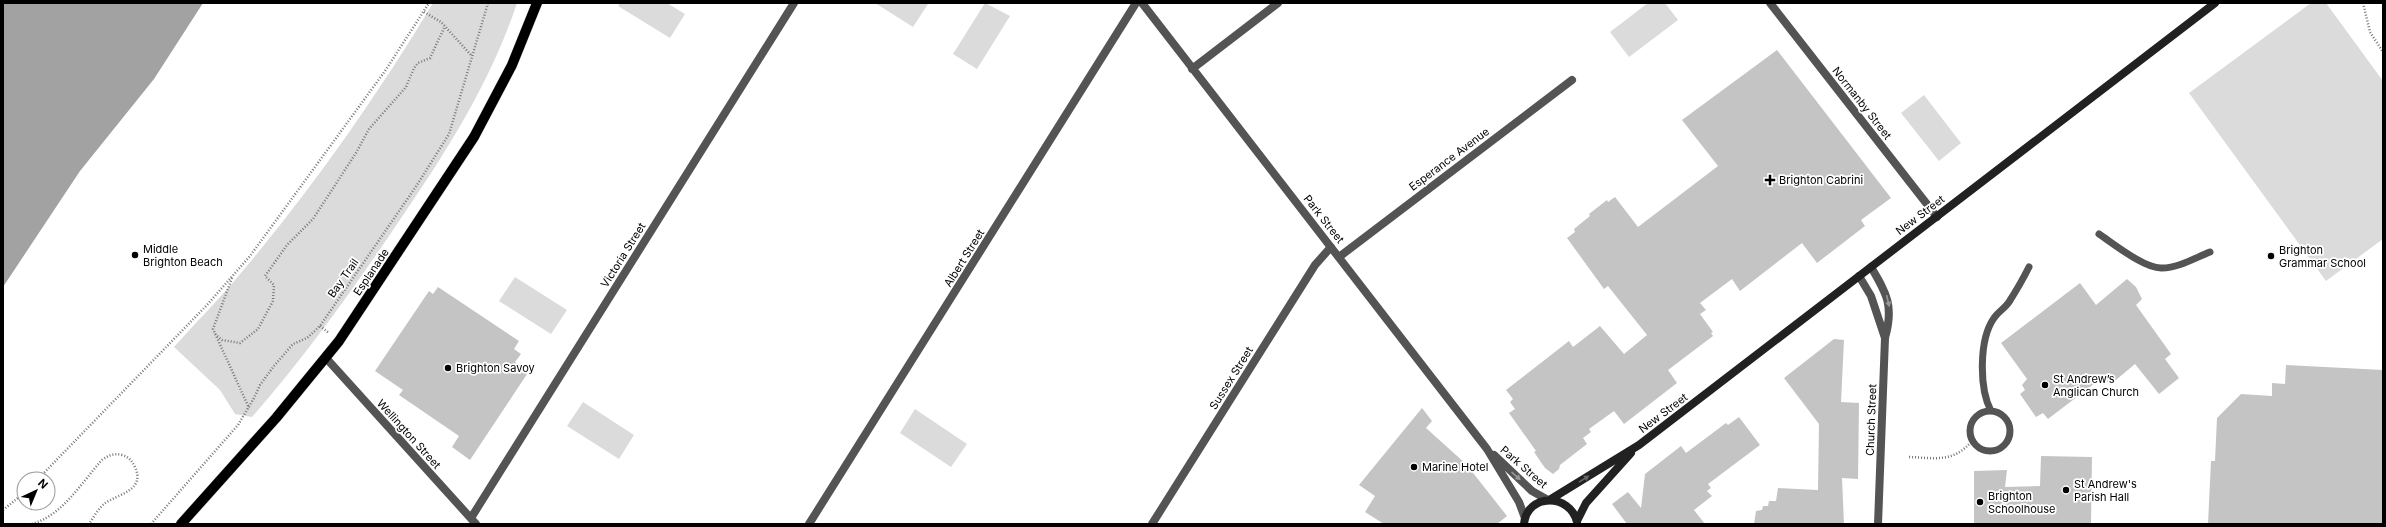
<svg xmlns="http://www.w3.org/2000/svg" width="2386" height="527" font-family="Inter,sans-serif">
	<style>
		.green { fill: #dbdbdb }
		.water { fill: #a2a2a2 }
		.building { fill: #c4c4c4 }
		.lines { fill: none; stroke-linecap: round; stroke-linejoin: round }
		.primary-casing { stroke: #dbdbdb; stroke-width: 11 }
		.path { stroke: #767676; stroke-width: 2.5; stroke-dasharray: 1 2; stroke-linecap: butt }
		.lane { stroke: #545454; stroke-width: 7 }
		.street { stroke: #545454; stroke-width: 8 }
		.secondary { stroke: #212121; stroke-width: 8 }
		.primary { stroke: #000; stroke-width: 10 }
		.oneway { fill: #989898 }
		.oneway2 { fill: #646464 }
		.poi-dot { fill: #000; stroke: #fff; stroke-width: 1.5 }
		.labels { text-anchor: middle; stroke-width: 3.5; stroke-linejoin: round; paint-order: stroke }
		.street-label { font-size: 11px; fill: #000; stroke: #fff }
		.poi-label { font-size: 11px; fill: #000; stroke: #fff; text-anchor: start }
	</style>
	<rect width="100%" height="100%" fill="#fff"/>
	<!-- green -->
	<path class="green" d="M433,3H517C489,88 439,163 389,236C346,299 302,360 252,417L235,414L220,390L174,347C200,318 227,291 251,261C318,180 379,93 433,3Z
		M620,3H667L685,14L670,38L618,6Z
		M875,3H926L928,4L913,27Z
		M985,3L1010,16L977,69L953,54Z
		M1648,3H1665L1678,20L1629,57L1610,32Z
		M2311,3H2326L2383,81V239L2326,281L2189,93Z
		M1924,95L1961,143L1939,161L1901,113Z
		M515,277L567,310L551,334L499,301Z
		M583,402L634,435L619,459L567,426Z
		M915,409L967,444L951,467L900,433Z"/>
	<!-- water -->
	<path class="water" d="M3,3H203L154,79L80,171L3,287Z"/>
	<!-- building -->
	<path class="building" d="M1777,50L1891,198L1861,220L1865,226L1817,263L1802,243L1740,291L1732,279L1700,303L1706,310L1700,314L1713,332L1711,333L1713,336L1668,370L1677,383L1624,424L1614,411L1589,429L1591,432L1583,438L1587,444L1560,465L1559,469L1553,474L1545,468L1534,452L1536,451L1509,413L1515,409L1510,402L1513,399L1506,390L1569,341L1573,347L1600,326L1624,354L1647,335L1608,286L1604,289L1567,238L1575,232L1574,229L1590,216L1589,214L1607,200L1608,202L1615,197L1638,227L1718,166L1682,120Z
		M2127,279L2136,287L2142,299L2136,305L2171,354L2165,359L2179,378L2159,394L2135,364L2110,385L2103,377L2048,419L2043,413L2036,417L2020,394L2025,390L2022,385L2027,379L2001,343L2080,283L2096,305Z
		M438,287L519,341L514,349L521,354L515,362L529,371L470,460L452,447L459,436L399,395L403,390L375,371L429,291L433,294Z
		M1834,339L1844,340L1841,402L1859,403L1858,479L1842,478L1844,524H1754L1756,511L1762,510L1763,506H1768L1769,501H1776L1778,488L1818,490L1819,424L1784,378Z
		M2286,365L2383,370V524H2208L2211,461H2215L2217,418L2241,394L2272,396V383L2285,384Z
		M1422,408L1432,421L1426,428L1466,464L1507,516L1497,524H1384L1365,512L1375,496L1359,485Z
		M1739,417L1760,445L1708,484L1711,488L1707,491L1712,496L1694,510L1705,524H1627L1612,504L1628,492L1641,508L1645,474L1681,446L1686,453L1726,423L1728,425Z
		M2041,456L2092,457L2091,524H1974V471L2007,470L2005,487L2040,486Z"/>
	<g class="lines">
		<!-- primary casing -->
		<g class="primary-casing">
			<path id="primary" d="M181,524L276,418L339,341L474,137L512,65L537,3"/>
		</g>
		<!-- path -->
		<path class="path" d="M2363,3L2370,32L2383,52
			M424,12L441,22L471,55
			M232,278L213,329L249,408
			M320,326L329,333
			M215,334L222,340L240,343L258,329L273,301L274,285L265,276L287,245L313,219L356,153L369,129L406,87L414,68L418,63L430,58L444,28
			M1909,457C1936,458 1953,463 1972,441
			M38,479L207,305L250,256L385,71L429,3
			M3,510L24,493
			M32,524C63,515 81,483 102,460C109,455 114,453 122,455C129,457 132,461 135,467C146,491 117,494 104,504C98,509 93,518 89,524
			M151,524L238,425L254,398L260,385L274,366L293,344L307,338L320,326L417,185L449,134L488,3"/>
		<!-- lane -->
		<path class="lane" d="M2099,234C2114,244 2145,269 2162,268C2178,268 2195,258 2210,252
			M1970 431a20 20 0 1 1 40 0a20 20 0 1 1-40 0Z
			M1991,411C1979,388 1979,339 1994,318C1998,312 2005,308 2009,302C2016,291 2023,279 2029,267"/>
		<!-- street -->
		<path class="street" d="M1142,3L1487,449L1519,502L1525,518
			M1770,3L1937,217
			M1192,69L1278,3
			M1339,257L1572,80
			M1871,267C1887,294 1894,306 1885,338L1878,524
			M1859,276L1871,296L1885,338
			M326,358L476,524
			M1494,455L1532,491L1548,500
			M471,518L794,3
			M809,524L1136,3
			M1152,524L1315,265L1331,247"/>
		<!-- secondary -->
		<path class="secondary" d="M1551,499L1639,445L2215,3
			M1577,521L1586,503L1631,453
			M1524,524C1527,493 1570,493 1577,522"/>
		<!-- primary -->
		<use href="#primary" class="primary"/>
	</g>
	<!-- one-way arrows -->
	<defs><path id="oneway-solid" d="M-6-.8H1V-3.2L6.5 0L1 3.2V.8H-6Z"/></defs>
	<g class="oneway">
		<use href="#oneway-solid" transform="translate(1888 301) rotate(77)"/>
		<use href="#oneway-solid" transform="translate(1516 476) rotate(42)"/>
	</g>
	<use class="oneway2" href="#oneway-solid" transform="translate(1584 479) rotate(-32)"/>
	<!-- markers -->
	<g class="poi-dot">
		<path d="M1768 174h4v4h4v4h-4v4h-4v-4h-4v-4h4z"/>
		<circle cx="135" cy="255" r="4"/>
		<circle cx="2271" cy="256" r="4"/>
		<circle cx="448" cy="368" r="4"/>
		<circle cx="2045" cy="385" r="4"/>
		<circle cx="1414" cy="467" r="4"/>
		<circle cx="2066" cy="490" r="4"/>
		<circle cx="1980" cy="502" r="4"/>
	</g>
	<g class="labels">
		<!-- street labels -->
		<g class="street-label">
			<text transform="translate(1862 103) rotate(52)" y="4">Normanby Street</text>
			<text transform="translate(1449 159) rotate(-37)" y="4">Esperance Avenue</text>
			<text transform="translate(1920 215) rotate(-37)" y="4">New Street</text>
			<text transform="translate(1324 219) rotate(52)" y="4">Park Street</text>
			<text transform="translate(623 255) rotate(-58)" y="4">Victoria Street</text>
			<text transform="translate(964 258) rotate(-58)" y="4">Albert Street</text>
			<text transform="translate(371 272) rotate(-56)" y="4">Esplanade</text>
			<text transform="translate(343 278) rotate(-55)" y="4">Bay Trail</text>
			<text transform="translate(1231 378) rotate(-58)" y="4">Sussex Street</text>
			<text transform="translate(1663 413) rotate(-37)" y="4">New Street</text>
			<text transform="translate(1871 420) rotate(-88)" y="4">Church Street</text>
			<text transform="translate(409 434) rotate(48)" y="4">Wellington Street</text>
			<text transform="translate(1524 467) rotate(41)" y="4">Park Street</text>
		</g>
		<!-- poi labels -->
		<g class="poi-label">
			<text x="1779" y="184">Brighton Cabrini</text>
			<text x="143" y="253">Middle<tspan x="143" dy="13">Brighton Beach</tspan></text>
			<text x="2279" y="254">Brighton<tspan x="2279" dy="13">Grammar School</tspan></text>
			<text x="456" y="372">Brighton Savoy</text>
			<text x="2053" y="383">St Andrew’s<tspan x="2053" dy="13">Anglican Church</tspan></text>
			<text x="1422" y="471">Marine Hotel</text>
			<text x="2074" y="488">St Andrew's<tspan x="2074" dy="13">Parish Hall</tspan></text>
			<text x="1988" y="500">Brighton<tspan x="1988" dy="13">Schoolhouse</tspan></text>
		</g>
	</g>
	<!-- border -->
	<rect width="2386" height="527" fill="none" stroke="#000000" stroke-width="8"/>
	<!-- north arrow -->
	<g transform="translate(36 491) rotate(44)"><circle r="19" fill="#ffffff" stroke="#999999"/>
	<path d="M0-3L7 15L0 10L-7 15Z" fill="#000000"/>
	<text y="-6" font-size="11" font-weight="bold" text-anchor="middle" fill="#000000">N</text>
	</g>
</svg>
